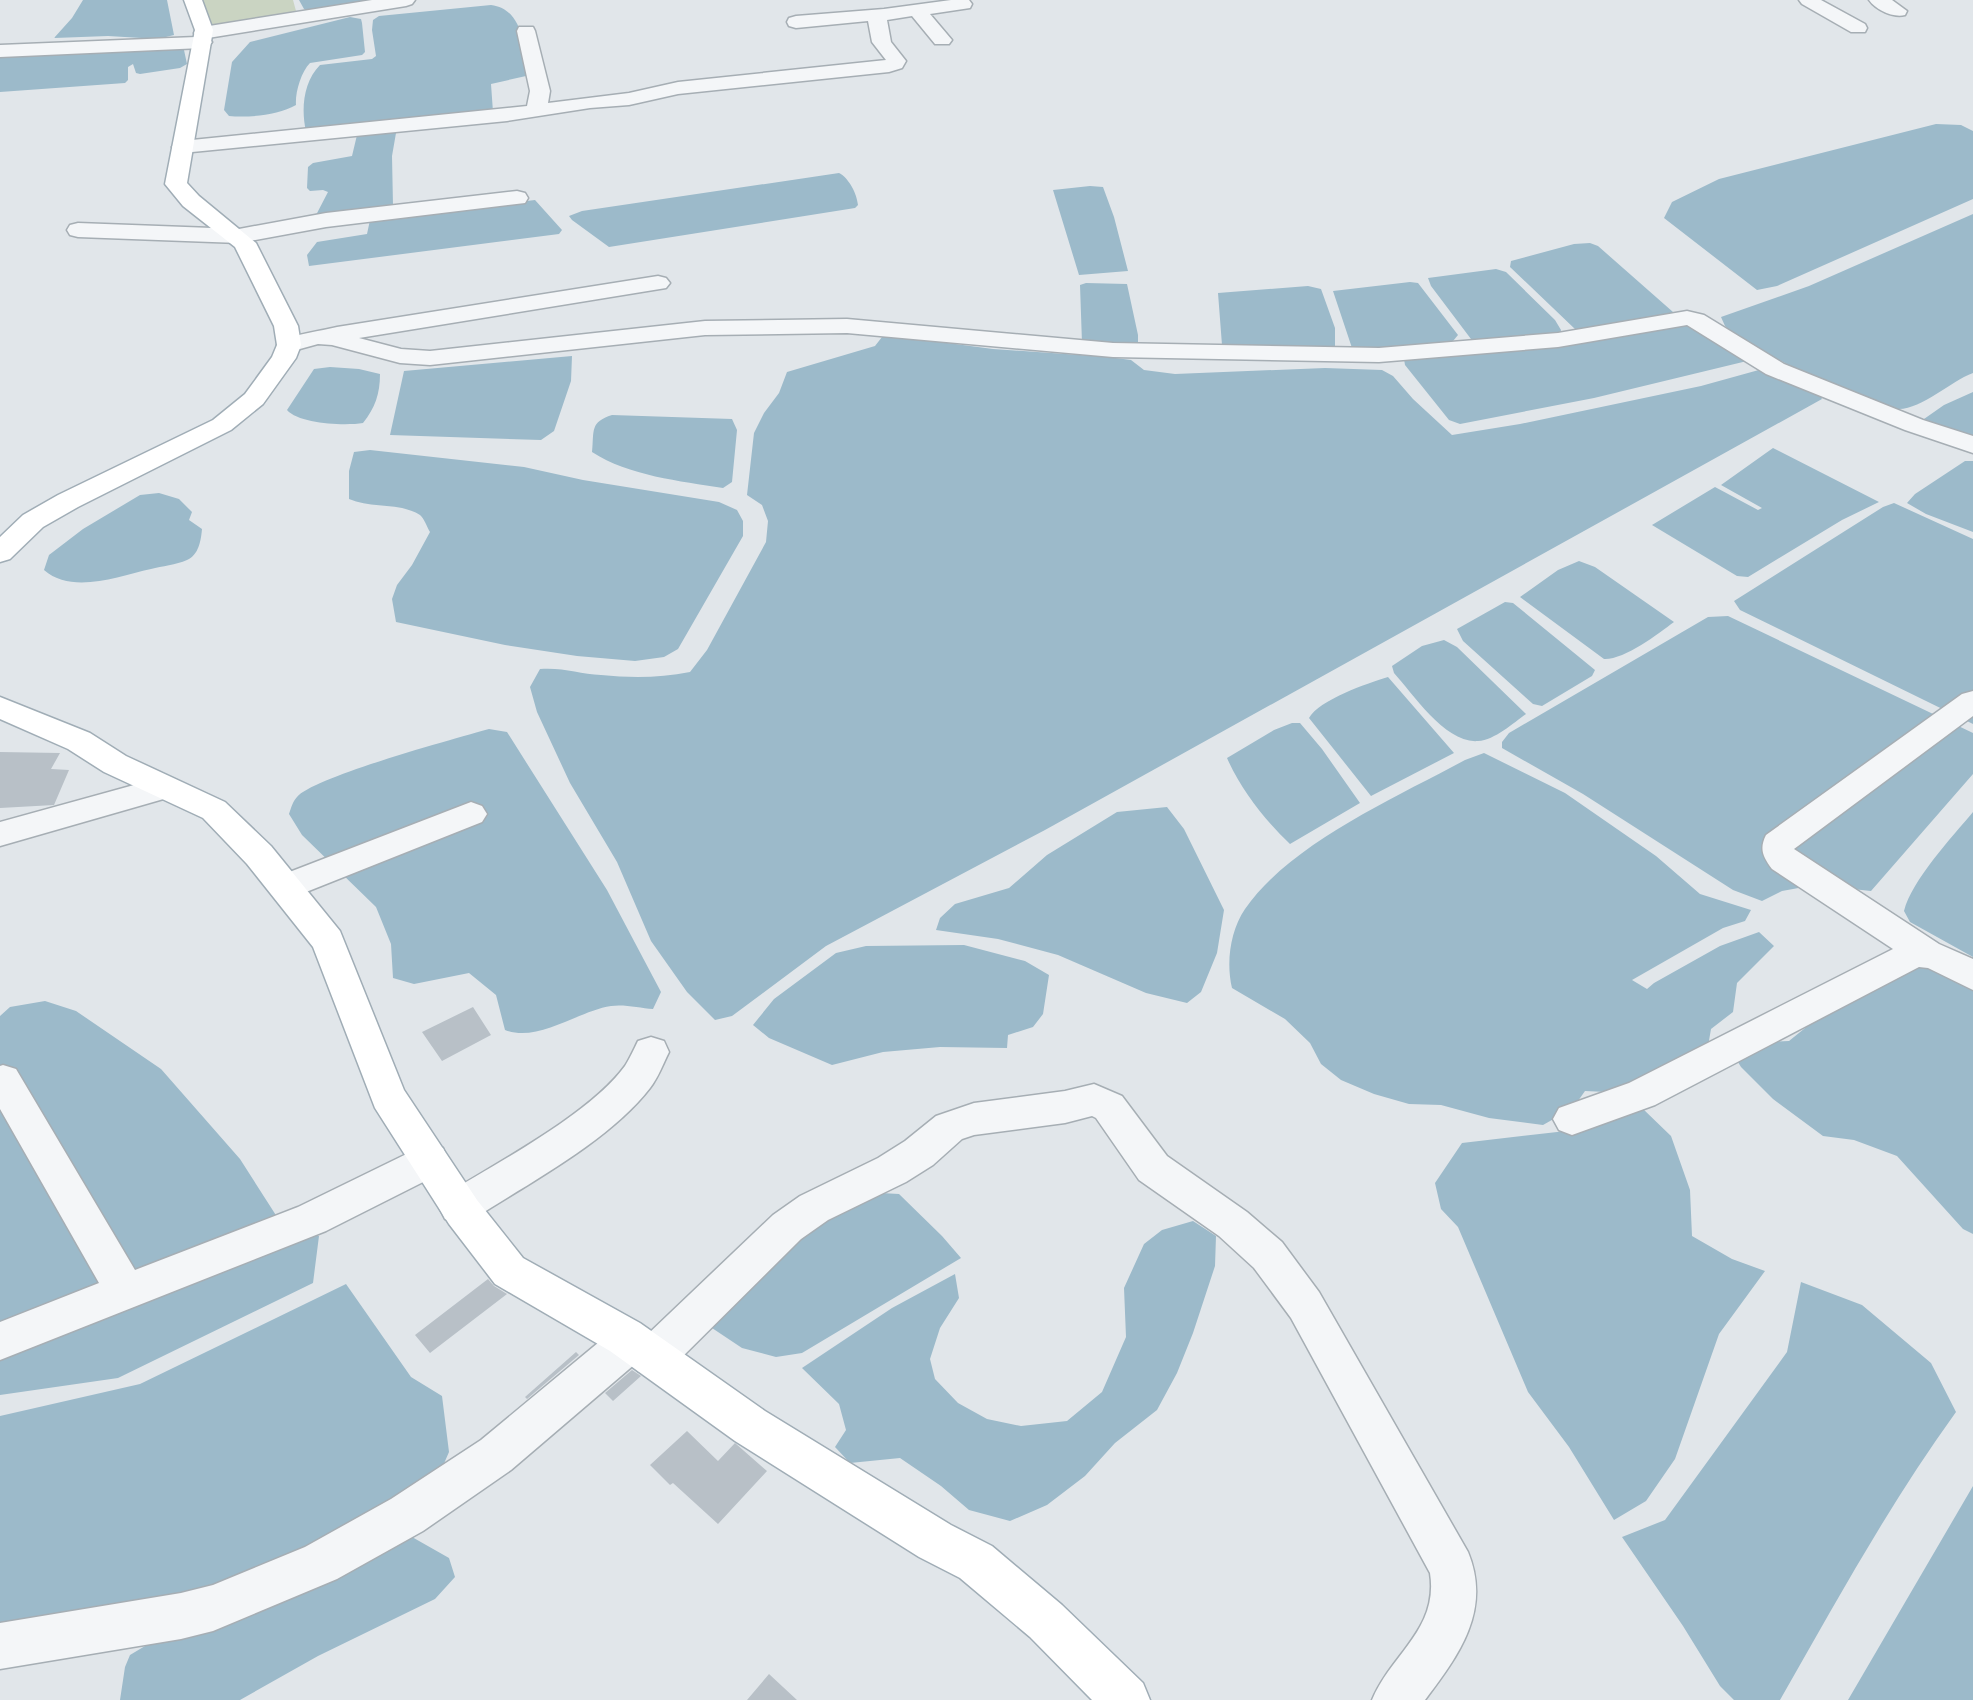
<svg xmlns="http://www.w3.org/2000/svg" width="1973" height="1700" font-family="Figtree,sans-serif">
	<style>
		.green { fill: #cad4c2 }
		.water { fill: #9cbaca }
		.building { fill: #b8c0c7 }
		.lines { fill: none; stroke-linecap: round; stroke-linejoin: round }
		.minor-casing { stroke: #a6aeb4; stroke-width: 3 }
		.major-casing { stroke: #a0adb6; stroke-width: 3 }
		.minor { fill: #f4f6f8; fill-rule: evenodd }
		.major { fill: #fff; fill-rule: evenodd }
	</style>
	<rect width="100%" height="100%" fill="#e1e6ea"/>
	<!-- green -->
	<path class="green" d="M203,0H293L296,11L306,17L210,30Z"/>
	<!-- water -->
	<path class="water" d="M83,0H167L174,35L158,39L108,36L54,38L72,18Z
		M299,0H376L314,13L304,9Z
		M491,5C523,9 524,47 528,72L526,76L491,84L493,112L306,131C301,110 303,82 320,65L372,59L376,56L372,30L373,20L379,16Z
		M350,17L361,19L362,23L365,52L362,55L310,63C301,72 295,93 296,105C278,115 249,118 229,116L224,110L232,62L250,42Z
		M176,47L184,50L187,64L180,68L140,74L136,73L133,64L128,67V80L125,83L0,92V54Z
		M1936,124L1961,125L1973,131V199L1777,286L1757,290L1664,218L1672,202L1719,179Z
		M387,132L396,133L392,156L393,206L315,217L328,192L323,190L310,191L307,188L308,167L313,163L352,156L357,135Z
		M839,173C849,178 857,194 858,205L855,208L609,247L572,220L569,216L582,211Z
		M1090,186L1103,187L1114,217L1128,271L1079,275L1053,190Z
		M535,200L562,230L559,234L309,266L307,255L317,242L367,234L370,220Z
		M1973,214V373C1951,381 1922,409 1899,409C1863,410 1767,353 1733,334L1725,326L1721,317L1809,286Z
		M1590,243L1598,246L1673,312L1671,319L1576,330L1510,267L1511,261L1574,244Z
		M1496,269L1506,272L1555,320L1561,330L1560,334L1474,343L1431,286L1428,278Z
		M1410,282L1418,283L1458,335L1453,341L1441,347L1353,351L1333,291Z
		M1086,283L1127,284L1138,335V345L1082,343L1080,285Z
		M1308,286L1321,289L1335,328V347L1332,350L1222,345L1218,293Z
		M1685,325L1699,327L1747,361L1594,398L1460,424L1449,420L1405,365L1404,359L1529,350L1620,337Z
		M895,336L993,349L1108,357L1131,360L1144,370L1175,374L1325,368L1382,370L1393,376L1413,399L1452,435L1520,424L1701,386L1766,368L1818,392L1822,399L1045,830L826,946L732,1016L715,1020L687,992L651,941L617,862L570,783L537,712L530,687L540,669C562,667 580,674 601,675C631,678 660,678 690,672L707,650L766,542L768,521L762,505L747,495L754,433L764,413L779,393L787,372L875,346L882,337Z
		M572,356L571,381L554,431L541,440L390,435L404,371Z
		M330,367L359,369L380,374C380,394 375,408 363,423C345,426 299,424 287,410L314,369Z
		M1973,392V440L1924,419L1944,405Z
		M612,415L732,419L737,430L732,482L723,488C680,481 629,476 592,452C594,430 590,422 612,415Z
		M1773,448L1879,502L1842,520L1748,577L1737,576L1652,525L1715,487L1758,510L1762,508L1721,485Z
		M370,450L524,467L583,480L719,502L737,510L743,521V536L678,649L664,657L635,661L577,656L505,645L396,622L392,599L397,585L412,565L430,532C427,527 424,518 420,515C400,502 371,509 349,499V471L354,452Z
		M1965,461H1973V532L1926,514L1907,503L1915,494Z
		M159,493L179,499L192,512L189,520L202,529C201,540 199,555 187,560C176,565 162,566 151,569C118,576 73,595 44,570L49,555L83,529L140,495Z
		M1894,503L1973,539V724L1740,610L1734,601L1883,507Z
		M1579,561L1595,567L1674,622C1658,634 1624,660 1604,659L1520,597L1558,570Z
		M1505,602L1513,603L1595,670L1592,676L1542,706L1533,704L1463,641L1457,629Z
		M1728,616L1973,733V774L1871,891L1815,885L1782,891L1762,901L1733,890L1583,794L1502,748V742L1509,733L1708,617Z
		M1444,640L1457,647L1526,714C1513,723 1495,740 1478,741C1446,744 1413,694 1394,673L1392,666L1422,646Z
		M1388,677L1454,753L1371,796L1309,718C1319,700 1368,683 1388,677Z
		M1292,723H1300L1322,749L1360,803L1290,844C1265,820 1241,790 1227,758L1274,730Z
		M489,729L507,732L607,890L661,992L653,1009C640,1008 624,1004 611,1006C578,1011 538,1043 505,1030L496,995L469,973L414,984L393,978L391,944L376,907L302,835L289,814C291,808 293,801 297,797C313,777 457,738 489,729Z
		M1484,753L1565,793L1656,856L1700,894L1751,910L1745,921L1723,928L1632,980L1647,989L1654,983L1720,946L1759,932L1774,946L1737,983L1733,1012L1711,1029L1707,1052L1628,1093L1585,1091L1573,1108L1543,1125L1489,1118L1441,1105L1409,1104L1374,1094L1341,1080L1321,1064L1310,1043L1285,1019L1232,988C1226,963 1230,931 1245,909C1291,843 1395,798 1465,760Z
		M1167,807L1184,829L1224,910L1217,953L1201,992L1187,1003L1146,993L1058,955L998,939L936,930L940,918L955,904L1009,888L1047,855L1117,812Z
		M1973,812V957L1910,922L1904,911C1912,880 1952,837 1973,812Z
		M964,945L1025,961L1049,975L1043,1014L1033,1027L1008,1035L1007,1048L940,1047L883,1052L832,1065L769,1038L753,1025L774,999L836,953L866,946Z
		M1926,963L1973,984V1234L1963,1229L1897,1156L1854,1140L1823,1136L1773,1099L1741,1067L1733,1054L1743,1043L1789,1041L1820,1016Z
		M45,1001L76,1011L161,1069L240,1159L288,1234L319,1236L313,1283L118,1378L0,1395V1016L10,1007Z
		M1642,1108L1671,1136L1690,1190L1692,1236L1732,1259L1765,1271L1719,1334L1675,1459L1646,1501L1614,1520L1569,1447L1528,1392L1458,1227L1441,1209L1435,1183L1462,1143L1566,1131Z
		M881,1193L899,1194L942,1236L961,1258L802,1353L776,1357L742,1348L700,1320L805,1225Z
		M1193,1221L1216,1236L1215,1266L1193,1333L1177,1373L1157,1410L1115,1443L1085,1476L1047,1505L1010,1521L969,1510L941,1486L900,1458L850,1463L835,1447L846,1430L839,1404L802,1368L892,1308L955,1274L959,1298L940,1328L930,1359L935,1379L958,1403L987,1419L1021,1426L1067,1421L1102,1392L1126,1337L1124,1288L1144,1244L1162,1230Z
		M1801,1282L1862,1305L1931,1363L1956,1412C1890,1503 1836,1602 1780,1700H1734L1720,1686L1683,1626L1622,1537L1665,1520L1787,1352Z
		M346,1284L411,1377L442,1396L449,1452L432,1491L273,1584L0,1649V1416L140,1384Z
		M1973,1486V1700H1848Z
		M412,1537L449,1558L455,1577L435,1599L318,1656L240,1700H120L125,1667L130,1655L145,1646L231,1622L302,1594L393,1542Z"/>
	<!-- building -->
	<path class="building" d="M0,752L60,753L51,769L69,770L54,805L0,808Z
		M473,1007L491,1035L442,1061L422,1032Z
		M488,1279L494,1286L507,1294L430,1353L415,1335Z
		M576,1352L579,1355L527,1399L525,1397Z
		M632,1370L641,1376L613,1401L605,1393Z
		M687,1431L718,1461L735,1443L767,1471L718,1524L673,1483L670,1485L650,1465Z
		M769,1674L797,1700H747Z"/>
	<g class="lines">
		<!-- minor casing -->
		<g class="minor-casing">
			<path id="minor" d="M372,0H415L412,4L406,6L208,38L212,42L209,46L202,48L0,57V45L196,37L194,33L196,29L203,27Z
				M951,0H969L972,4L970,8L930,14L952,40L949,44H935L912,16L887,20L891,42L906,61L902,68L889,72L678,94L629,105L590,108L507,121L182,153L175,151L172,147L175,143L182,141L527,106L530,91L517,31L519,27H533L535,31L550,91L548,103L629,93L678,82L886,60L872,42L868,21L796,28L789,26L787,22L789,18L796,16L884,9Z
				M1799,0H1821L1865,24L1867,28L1865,32H1851L1802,4Z
				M1869,0H1892L1907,11L1905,15C1893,18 1876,10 1869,0Z
				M517,191L525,193L528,198L525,203L326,227L239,243L78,237L70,235L67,230L70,225L78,223L239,229L326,213Z
				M658,276L666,278L670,283L666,288L359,338L401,349L430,351L705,321L847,319L1113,343L1379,348L1558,333L1687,311L1704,315L1784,364L1923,420L1973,436V453L1905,430L1766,374L1687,325L1558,347L1379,362L1113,357L847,333L705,335L430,365L400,363L332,345L318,344L289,352L280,350L277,345L280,340C300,334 319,331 337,327Z
				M1973,691V716L1794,849L1939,944L1973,959V990L1928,968L1919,967L1655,1105L1572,1135L1559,1130L1553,1119L1559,1108L1629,1083L1893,949L1772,869C1763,857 1759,849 1766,835L1962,694Z
				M163,777L174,780L179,788L174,796L0,846V822Z
				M471,802L482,806L487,814L482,822L286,900L274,896L269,887L274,878Z
				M651,1037L664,1041L669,1052C663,1064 658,1078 650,1088C609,1141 529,1183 473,1219L459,1224L445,1219L439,1207L445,1195C498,1162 589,1115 625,1066C630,1058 634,1049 638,1041Z
				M3,1065L16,1069L135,1270L298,1207L429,1143L443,1148L448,1160L443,1172L326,1231L0,1360V1322L99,1283L0,1109V1066Z
				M1094,1084L1122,1096L1167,1156L1247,1212L1282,1242L1319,1292L1468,1552C1492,1610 1459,1655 1425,1700H1372C1391,1654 1439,1629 1430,1573L1291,1318L1254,1268L1219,1236L1139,1180L1096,1118L1092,1116L1065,1123L974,1135L962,1139L933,1165L906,1182L828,1220L801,1239L668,1371L653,1377L638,1371L635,1364L511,1470L423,1531L337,1579L213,1631L181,1639L0,1669V1623L181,1593L213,1585L305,1547L391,1499L481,1440L616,1328L631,1323L646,1328L648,1334L773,1215L800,1196L878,1158L905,1141L936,1116L974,1103L1065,1091Z"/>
		</g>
		<!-- major casing -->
		<g class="major-casing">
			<path id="major" d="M184,0H202L213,30L187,183L199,196L256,243L298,326L301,345L296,358L263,404L231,430L78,507L43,527L10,559L0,562V537L23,515L58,495L213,420L245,394L272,357L277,345L274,326L235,247L183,206L165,184L195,30Z
				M0,697L90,733L126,756L225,802L271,846L340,931L404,1090L477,1200L523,1258L640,1323L765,1411L951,1525L992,1546L1062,1605L1143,1683L1150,1700H1092L1030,1637L960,1578L919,1557L735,1441L610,1351L495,1284L449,1224L375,1108L313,947L247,864L203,818L104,772L68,749L0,719Z"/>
		</g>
		<!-- minor -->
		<use href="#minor" class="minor"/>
		<!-- major -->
		<use href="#major" class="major"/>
	</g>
</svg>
